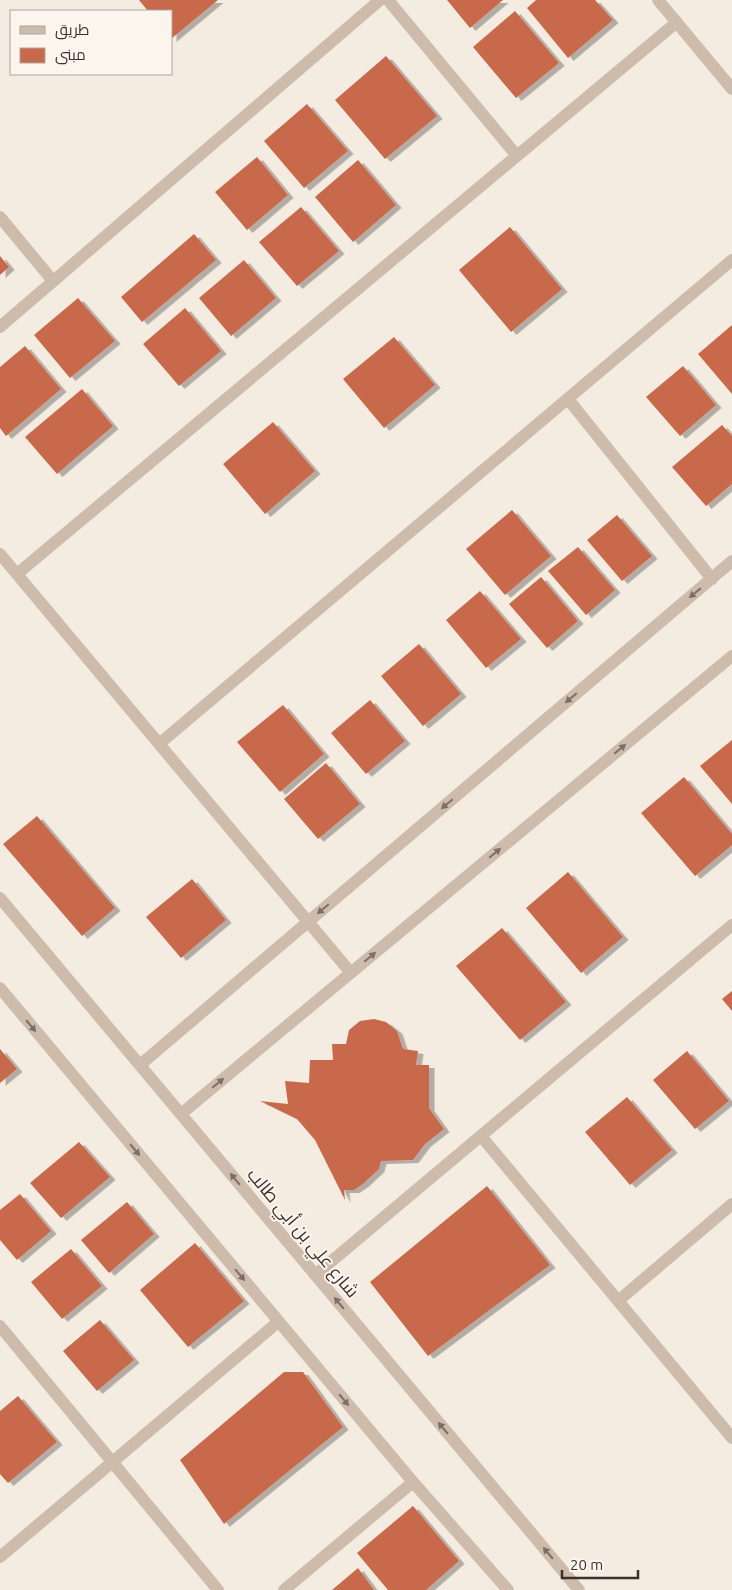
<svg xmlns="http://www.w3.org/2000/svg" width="732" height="1590" font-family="Ubuntu,Cairo,sans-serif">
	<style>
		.building { fill: #c8694b; filter: url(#shadow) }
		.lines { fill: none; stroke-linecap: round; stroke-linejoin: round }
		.minor { stroke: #cdbbac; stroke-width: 12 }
		.oneway { fill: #7d6f65 }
		.labels { text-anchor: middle; stroke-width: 4; stroke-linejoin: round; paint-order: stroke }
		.street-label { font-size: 18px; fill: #3b302b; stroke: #fbf5ee }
	</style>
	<defs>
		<filter id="shadow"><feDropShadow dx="5.5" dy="3" stdDeviation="0" flood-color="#0004"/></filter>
	</defs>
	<rect width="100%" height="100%" fill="#f4ebe1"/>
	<!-- building -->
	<path class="building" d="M139,0H218L171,39V11H148Z
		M447,0H503L470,28Z
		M536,0H595L613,20L568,58L527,8Z
		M515,11L559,63L516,98L473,47Z
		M386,56L437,116L385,159L335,100Z
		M307,104L348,151L304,188L264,141Z
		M257,157L288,195L247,230L215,192Z
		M358,160L396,205L353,242L315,197Z
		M301,207L339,251L297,286L259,242Z
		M510,227L562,289L511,332L459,270Z
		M194,234L216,260L142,322L121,297Z
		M0,256L9,267L0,275Z
		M244,260L276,298L231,336L199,298Z
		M78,298L115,341L70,378L34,335Z
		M185,308L221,351L179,386L143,344Z
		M732,325V394L698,354Z
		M394,337L435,385L384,428L343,379Z
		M25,346L61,389L6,436L0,428V367Z
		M683,366L716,405L680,436L646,397Z
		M82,389L113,426L57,474L25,437Z
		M273,422L315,471L265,514L223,464Z
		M722,425L732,436V484L706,506L672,467Z
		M512,510L551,556L505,595L466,549Z
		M617,515L652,556L622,581L587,540Z
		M578,547L615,590L586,615L548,571Z
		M541,577L578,621L547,648L509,604Z
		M480,591L521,639L486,668L446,620Z
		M419,644L461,694L423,726L381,676Z
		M370,700L405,741L366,774L331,733Z
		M283,705L324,754L280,792L237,742Z
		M732,740V804L700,766Z
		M326,763L360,804L318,839L284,799Z
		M684,777L732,834V845L695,876L641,813Z
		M37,816L115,908L82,936L3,844Z
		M568,872L623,937L581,973L526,908Z
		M192,879L226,920L181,958L146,917Z
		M502,928L566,1002L520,1040L456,966Z
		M732,991V1011L722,999Z
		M374,1019L386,1022L397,1031L403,1049L418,1051L416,1065H429V1108L444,1129L425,1144L413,1160L381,1161L379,1169L363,1184L354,1190H344L345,1200L315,1140L297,1119L260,1101L288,1104L285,1081L309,1083L310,1060H333L332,1044H346L349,1030L360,1021Z
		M0,1049L17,1069L0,1083Z
		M687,1051L729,1101L695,1129L653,1080Z
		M627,1097L672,1150L630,1185L585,1132Z
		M79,1142L110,1177L61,1218L30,1183Z
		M487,1186L550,1265L428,1356L370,1282Z
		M20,1194L51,1231L17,1260L0,1240V1210Z
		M127,1202L154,1234L109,1273L81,1240Z
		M195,1243L244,1301L188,1347L140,1290Z
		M71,1249L102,1286L62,1319L31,1282Z
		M100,1320L134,1360L97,1391L63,1351Z
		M284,1372H303L343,1427L224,1524L180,1460Z
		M18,1396L57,1442L8,1483L0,1474V1411Z
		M413,1506L459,1561L426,1590H388L357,1553Z
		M358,1568L374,1590H332Z"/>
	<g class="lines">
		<!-- minor -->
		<path class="minor" d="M388,0L517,156
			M658,0L732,89
			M0,217L53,281
			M0,327L380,0
			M568,399L712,579
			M0,554L351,973
			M17,574L677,22
			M159,744L732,260
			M0,898L579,1590
			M0,988L413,1482L508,1590
			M140,1065L732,561
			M181,1114L732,656
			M481,1136L732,1438
			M315,1275L732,925
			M618,1301L732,1204
			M0,1326L218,1590
			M0,1557L278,1322
			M284,1590L413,1482"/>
	</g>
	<!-- one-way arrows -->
	<defs><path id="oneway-solid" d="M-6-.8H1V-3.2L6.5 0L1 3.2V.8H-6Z" transform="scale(1.25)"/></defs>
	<g class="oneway">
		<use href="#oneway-solid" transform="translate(695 593) rotate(140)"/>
		<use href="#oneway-solid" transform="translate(571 698) rotate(140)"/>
		<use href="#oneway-solid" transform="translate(620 749) rotate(-40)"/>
		<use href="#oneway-solid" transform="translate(447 804) rotate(140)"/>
		<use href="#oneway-solid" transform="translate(495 853) rotate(-40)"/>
		<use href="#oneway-solid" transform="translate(323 909) rotate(140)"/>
		<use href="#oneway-solid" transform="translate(370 957) rotate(-40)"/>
		<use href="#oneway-solid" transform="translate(31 1026) rotate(50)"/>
		<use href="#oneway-solid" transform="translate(218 1083) rotate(-40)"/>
		<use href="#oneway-solid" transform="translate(135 1150) rotate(50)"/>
		<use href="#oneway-solid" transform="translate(235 1179) rotate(-130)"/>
		<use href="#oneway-solid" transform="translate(240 1275) rotate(50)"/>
		<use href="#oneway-solid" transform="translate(339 1303) rotate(-130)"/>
		<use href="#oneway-solid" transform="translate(344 1400) rotate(50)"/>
		<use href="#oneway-solid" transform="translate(443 1428) rotate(-130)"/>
		<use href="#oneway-solid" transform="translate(548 1553) rotate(-130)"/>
	</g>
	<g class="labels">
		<!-- street labels -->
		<g class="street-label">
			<text transform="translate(303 1233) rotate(50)" y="6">شارع علي بن أبي طالب</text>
		</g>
	</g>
	<!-- legend -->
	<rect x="10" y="10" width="162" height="65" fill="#fbf5ee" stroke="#aea6a0"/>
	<rect x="20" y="26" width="25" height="8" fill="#cdbbac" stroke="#aea6a0"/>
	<text x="55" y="35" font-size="15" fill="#3b302b">طريق</text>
	<rect x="20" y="48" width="25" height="15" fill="#c8694b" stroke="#aea6a0"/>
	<text x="55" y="60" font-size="15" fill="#3b302b">مبنى</text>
	<!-- scale -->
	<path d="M562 1570v8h76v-8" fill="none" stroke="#3b302b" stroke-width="2.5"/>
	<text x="570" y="1570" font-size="15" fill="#3b302b" stroke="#fbf5ee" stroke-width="4" paint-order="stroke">20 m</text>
</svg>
